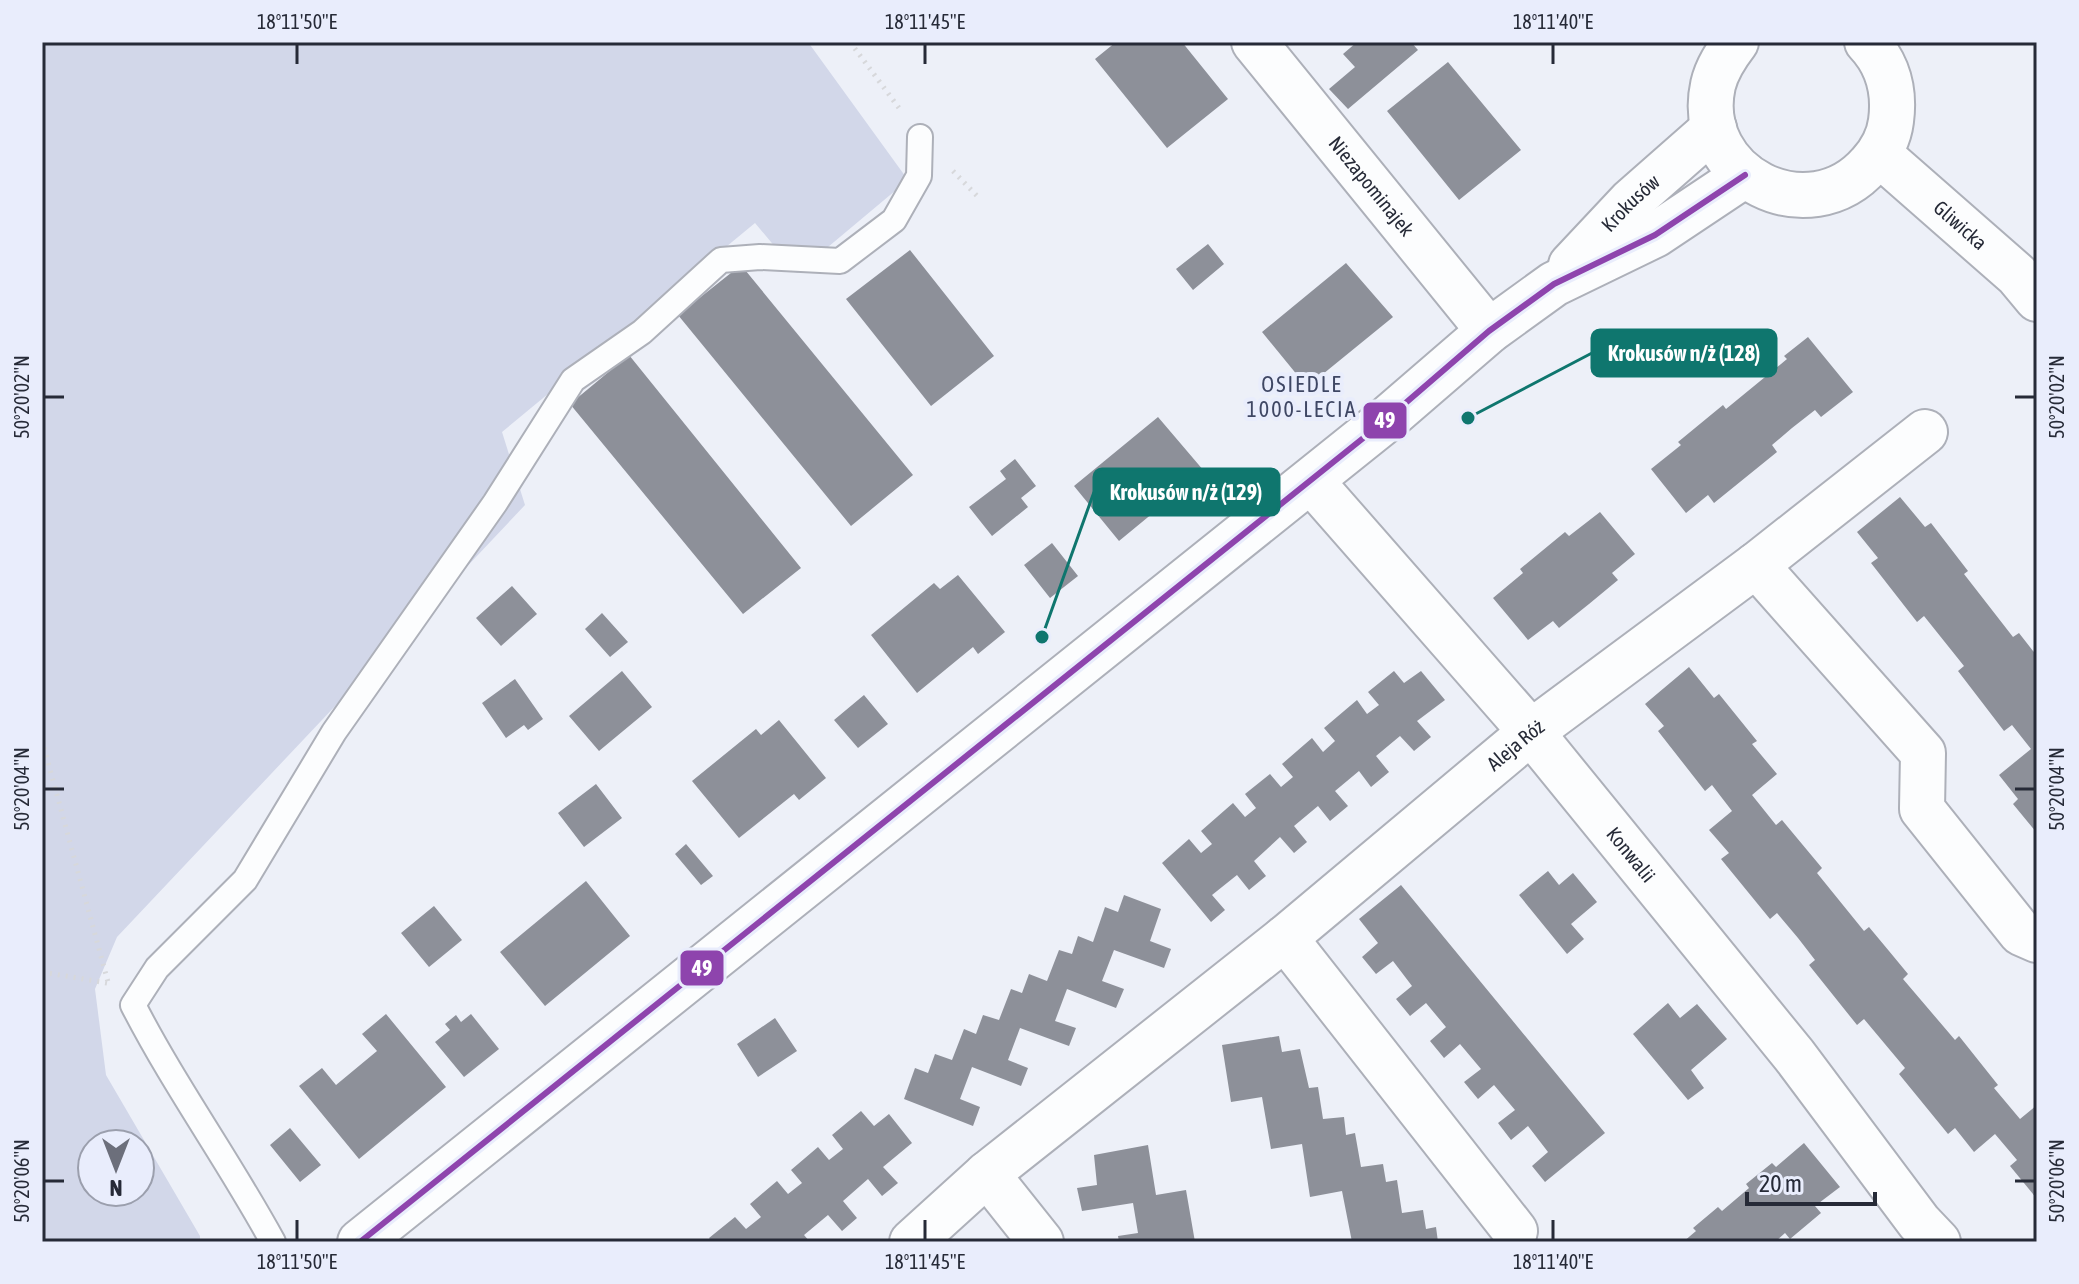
<svg xmlns="http://www.w3.org/2000/svg" width="2079" height="1284" font-family="'Asap Condensed',sans-serif">
	<style>
		.green { fill: #d2d7e9; fill-rule: evenodd }
		.building { fill: #8d9099 }
		.lines { fill: none; stroke-linecap: round; stroke-linejoin: round }
		.lane-casing { stroke: #adb0b9; stroke-width: 28 }
		.street-casing { stroke: #adb0b9; stroke-width: 48 }
		.secondary-casing { stroke: #adb0b9; stroke-width: 48 }
		.path { stroke: #d7d8db; stroke-width: 5; stroke-dasharray: 2 6; stroke-linecap: butt }
		.lane { stroke: #fcfdfe; stroke-width: 24 }
		.street { stroke: #fcfdfe; stroke-width: 44 }
		.secondary { stroke: #fcfdfe; stroke-width: 44 }
		.bus-1-casing { stroke: #e9edfc; stroke-width: 12 }
		.bus-1 { stroke: #8e44ad; stroke-width: 6 }
		.ticks { fill: none; stroke: #262a37; stroke-width: 3 }
		.labels { text-anchor: middle; stroke-width: 8; stroke-linejoin: round; paint-order: stroke }
		.street-label { font-size: 20px; fill: #262a37; stroke: #e9edfc }
		.neighbourhood-label { font-size: 22px; letter-spacing: 2px; fill: #3f4764; stroke: #e9edfc }
		.leader { fill: none; stroke: #0f766e; stroke-width: 3 }
		.callout-dot { fill: #0f766e; stroke: #e9edfc; stroke-width: 3 }
		.callout { fill: #0f766e; stroke: #0f766e; stroke-width: 3 }
		.callout-label { font-size: 22px; text-anchor: middle; font-weight: bold; fill: #fff }
		.line-badge { stroke: #e9edfc; stroke-width: 3 }
		.badge-label { font-size: 22px; text-anchor: middle; font-weight: bold; fill: #fff }
		.neatline { fill: none; stroke: #262a37; stroke-width: 3 }
		.ticks-label { font-size: 20px; text-anchor: middle; fill: #262a37 }
	</style>
	<rect width="100%" height="100%" fill="#edf0f8"/>
	<!-- green -->
	<path class="green" d="M42,42H808L908,180L797,273L755,223L502,432L525,505L117,937L95,989L106,1075L200,1236V1242H42ZM92,1144H140V1192H92Z"/>
	<!-- building -->
	<path class="building" d="M1116,42H1182L1228,99L1167,148L1095,59Z
		M1357,42H1411L1418,50L1348,109L1329,89L1355,67L1343,54Z
		M1448,62L1521,150L1459,200L1387,111Z
		M1208,244L1224,264L1193,290L1176,269Z
		M910,250L994,356L931,406L846,299Z
		M1346,263L1393,317L1307,387L1262,332Z
		M741,265L913,475L851,526L678,315Z
		M1808,337L1853,392L1821,417L1815,410L1792,428L1772,445L1777,452L1714,503L1708,495L1686,513L1651,469L1681,445L1678,442L1723,405L1726,409L1787,359L1784,356Z
		M629,355L801,568L743,614L570,404Z
		M1158,417L1204,471L1119,541L1074,486Z
		M1015,459L1036,486L1021,498L1028,507L992,536L969,507L1006,479L1000,471Z
		M1900,497L1925,527L1931,523L1968,571L1964,574L2013,637L2019,633L2037,656V833L2013,804L2018,799L1999,775L2031,749L2012,725L2004,731L1958,671L1964,666L1924,616L1917,622L1871,563L1878,558L1857,532Z
		M1600,512L1635,554L1612,573L1618,580L1589,604L1559,628L1553,621L1528,640L1493,598L1523,573L1520,569L1565,532L1569,536Z
		M1052,543L1078,576L1050,598L1024,565Z
		M958,575L1005,632L978,654L973,647L917,693L871,635L934,583L940,589Z
		M512,586L537,614L501,646L476,618Z
		M602,613L628,642L610,657L585,629Z
		M1689,667L1714,698L1719,694L1757,741L1752,744L1777,774L1752,795L1776,825L1782,820L1822,868L1817,873L1864,931L1869,927L1889,951L1908,974L1903,979L1955,1040L1959,1036L1998,1085L1994,1088L2020,1119L2037,1105V1199L2010,1166L2017,1160L1995,1134L1974,1152L1955,1128L1948,1134L1899,1074L1905,1068L1864,1019L1857,1025L1809,965L1815,960L1798,938L1777,913L1770,919L1721,859L1729,853L1709,830L1732,811L1712,785L1705,791L1658,731L1664,726L1645,704Z
		M622,671L652,707L599,751L569,716Z
		M1394,671L1404,683L1421,671L1445,700L1417,721L1431,737L1414,751L1400,736L1376,756L1389,772L1371,787L1359,771L1335,791L1348,806L1330,821L1318,806L1294,826L1307,842L1294,853L1280,837L1254,861L1266,876L1249,890L1237,875L1212,895L1225,910L1211,922L1162,863L1189,839L1201,853L1212,844L1201,831L1233,803L1245,817L1256,808L1245,794L1270,774L1281,787L1293,777L1282,764L1312,738L1323,752L1335,741L1324,728L1357,700L1367,714L1379,705L1368,692Z
		M515,679L543,719L528,730L524,725L506,738L482,703Z
		M864,695L888,724L858,748L834,720Z
		M779,720L826,778L799,800L794,794L739,838L692,781L756,729L761,735Z
		M596,784L622,818L584,847L558,813Z
		M686,844L713,876L701,885L675,854Z
		M1548,871L1559,885L1573,873L1597,902L1571,924L1584,939L1567,954L1519,895Z
		M586,881L630,936L545,1006L500,952Z
		M1401,885L1605,1133L1545,1182L1532,1166L1548,1152L1528,1126L1511,1140L1498,1123L1515,1110L1494,1085L1478,1099L1464,1082L1481,1069L1460,1044L1444,1058L1430,1041L1446,1027L1426,1003L1410,1016L1396,999L1412,986L1393,961L1376,974L1362,957L1378,943L1359,919Z
		M1124,895L1161,909L1150,941L1171,949L1164,968L1114,950L1102,981L1124,989L1116,1008L1067,989L1055,1021L1076,1028L1069,1046L1020,1028L1008,1060L1028,1068L1021,1086L972,1067L960,1099L980,1107L973,1126L904,1099L915,1068L928,1073L935,1054L952,1060L964,1029L976,1034L983,1015L999,1020L1011,989L1022,993L1029,974L1047,981L1059,950L1072,954L1078,936L1093,942L1105,907L1118,912Z
		M434,906L462,940L429,967L401,933Z
		M1668,1003L1680,1018L1697,1004L1727,1039L1691,1070L1704,1088L1688,1100L1633,1034Z
		M386,1014L446,1087L359,1159L299,1086L322,1068L336,1085L377,1051L362,1034Z
		M471,1014L499,1049L464,1077L435,1042L450,1030L445,1024L456,1015L461,1022Z
		M775,1018L797,1051L758,1077L737,1044Z
		M1279,1036L1282,1052L1300,1049L1309,1088L1318,1087L1323,1119L1344,1117L1346,1135L1355,1133L1361,1167L1383,1164L1386,1182L1397,1180L1402,1213L1423,1210L1426,1229L1436,1227L1438,1242H1381V1239L1352,1242L1342,1191L1310,1197L1302,1144L1271,1149L1262,1097L1231,1102L1222,1045Z
		M861,1111L874,1126L889,1114L912,1143L883,1167L898,1183L882,1196L868,1179L843,1201L857,1218L842,1231L828,1215L804,1235L810,1242H712L709,1238L735,1217L746,1229L761,1217L750,1204L777,1181L788,1194L802,1183L791,1170L818,1147L829,1160L843,1149L832,1135Z
		M290,1128L321,1165L300,1182L270,1145Z
		M1804,1143L1840,1187L1815,1206L1821,1213L1790,1239L1785,1233L1775,1242H1683L1696,1231L1693,1228L1718,1207L1722,1211L1749,1188L1746,1184L1772,1163L1776,1167Z
		M1148,1145L1156,1195L1186,1190L1195,1242H1119L1118,1236L1138,1233L1133,1203L1082,1211L1077,1188L1097,1185L1094,1155Z"/>
	<g class="lines">
		<!-- lane casing -->
		<g class="lane-casing">
			<path id="lane" d="M273,1242C229,1161 175,1087 133,1005L157,968L245,880L334,732L495,503L573,380L642,332L721,260L760,257L840,261L894,220L919,176L920,137"/>
		</g>
		<!-- street casing -->
		<g class="street-casing">
			<g id="street">
				<path id="s1" d="M1254,42L1489,331"/>
				<path id="s2" d="M1571,265L1631,201L1714,128"/>
				<path id="s3" d="M1311,481L1531,732L1794,1055L1919,1222L1938,1242"/>
				<path d="M1756,565L1923,753L1922,809L2021,933L2037,940"/>
				<path d="M1285,938L1515,1231"/>
				<path d="M987,1174L1041,1242"/>
				<path d="M360,1242L1387,419L1489,331L1554,284L1655,235L1745,175"/>
				<path id="s4" d="M912,1242L987,1174L1285,938L1531,732L1756,565L1925,432"/>
			</g>
		</g>
		<!-- secondary casing -->
		<g class="secondary-casing">
			<g id="secondary">
				<path d="M1736,42C1726,55 1717,68 1713,85C1693,176 1809,234 1870,164C1881,152 1889,137 1891,121C1895,91 1888,64 1867,42"/>
				<path id="s5" d="M1879,154L2017,275L2037,299"/>
			</g>
		</g>
		<!-- path -->
		<path class="path" d="M850,42L902,112
			M953,171L980,199
			M42,740L108,982
			M42,972L107,983"/>
		<!-- lane -->
		<use href="#lane" class="lane"/>
		<!-- street -->
		<use href="#street" class="street"/>
		<!-- secondary -->
		<use href="#secondary" class="secondary"/>
		<!-- bus-1 casing -->
		<g class="bus-1-casing">
			<path id="bus-1" d="M360,1242L1387,419L1489,331L1554,284L1655,235L1745,175"/>
		</g>
		<!-- bus-1 -->
		<use href="#bus-1" class="bus-1"/>
	</g>
	<!-- ticks -->
	<path class="ticks" d="M297,44V64M925,44V64M1553,44V64M44,397H64M2015,397H2035M44,789H64M2015,789H2035M44,1181H64M2015,1181H2035M297,1220V1240M925,1220V1240M1553,1220V1240"/>
	<g class="labels">
		<!-- street labels -->
		<g class="street-label">
			<text dy="7" stroke="none"><textPath href="#s1" startOffset="186">Niezapominajek</textPath></text>
			<text dy="7" stroke="none"><textPath href="#s2" startOffset="86">Krokusów</textPath></text>
			<text dy="7" stroke="none"><textPath href="#s5" startOffset="108">Gliwicka</textPath></text>
			<text dy="7" stroke="none"><textPath href="#s4" startOffset="782">Aleja Róż</textPath></text>
			<text dy="7" stroke="none"><textPath href="#s3" startOffset="492">Konwalii</textPath></text>
		</g>
		<!-- neighbourhood labels -->
		<g class="neighbourhood-label">
			<text x="1302" y="392">OSIEDLE<tspan x="1302" dy="25">1000-LECIA</tspan></text>
		</g>
	</g>
	<!-- callouts -->
	<path class="leader" d="M1468 418L1592 353M1042 637L1094 492"/>
	<g class="callout-dot">
		<circle cx="1468" cy="418" r="8"/>
		<circle cx="1042" cy="637" r="8"/>
	</g>
	<g class="callout">
		<rect x="1592" y="330" width="184" height="46" rx="8"/>
		<rect x="1094" y="469" width="185" height="46" rx="8"/>
	</g>
	<g class="callout-label">
		<text x="1684" y="361">Krokusów n/ż (128)</text>
		<text x="1186" y="500">Krokusów n/ż (129)</text>
	</g>
	<g class="line-badge">
		<rect x="1362" y="401" width="46" height="39" rx="8" fill="#8e44ad"/>
		<rect x="679" y="949" width="46" height="38" rx="8" fill="#8e44ad"/>
	</g>
	<g class="badge-label">
		<text x="1385" y="428">49</text>
		<text x="702" y="976">49</text>
	</g>
	<!-- border -->
	<rect width="2079" height="1284" fill="none" stroke="#e9edfc" stroke-width="88"/>
	<!-- north arrow -->
	<g transform="translate(116 1168) rotate(180)"><circle r="38" fill="#e9edfc" stroke="#9b9fad" stroke-width="2"/>
	<path d="M0-6L14 30L0 20L-14 30Z" fill="#6c6f7b"/>
	<text y="-12" font-size="22" font-weight="bold" text-anchor="middle" fill="#262a37">N</text>
	</g>
	<!-- scale -->
	<path d="M1747 1192v12h128v-12" fill="none" stroke="#262a37" stroke-width="4"/>
	<text x="1759" y="1192" font-size="24" fill="#262a37" stroke="#e9edfc" stroke-width="6" paint-order="stroke">20 m</text>
	<rect x="44" y="44" width="1991" height="1196" class="neatline"/>
	<g class="ticks-label">
		<text x="297" y="29">18°11'50"E</text>
		<text x="925" y="29">18°11'45"E</text>
		<text x="1553" y="29">18°11'40"E</text>
		<text transform="translate(2057 397) rotate(-90)" y="7">50°20'02"N</text>
		<text transform="translate(22 397) rotate(-90)" y="7">50°20'02"N</text>
		<text transform="translate(2057 789) rotate(-90)" y="7">50°20'04"N</text>
		<text transform="translate(22 789) rotate(-90)" y="7">50°20'04"N</text>
		<text transform="translate(2057 1181) rotate(-90)" y="7">50°20'06"N</text>
		<text transform="translate(22 1181) rotate(-90)" y="7">50°20'06"N</text>
		<text x="297" y="1269">18°11'50"E</text>
		<text x="925" y="1269">18°11'45"E</text>
		<text x="1553" y="1269">18°11'40"E</text>
	</g>
</svg>
